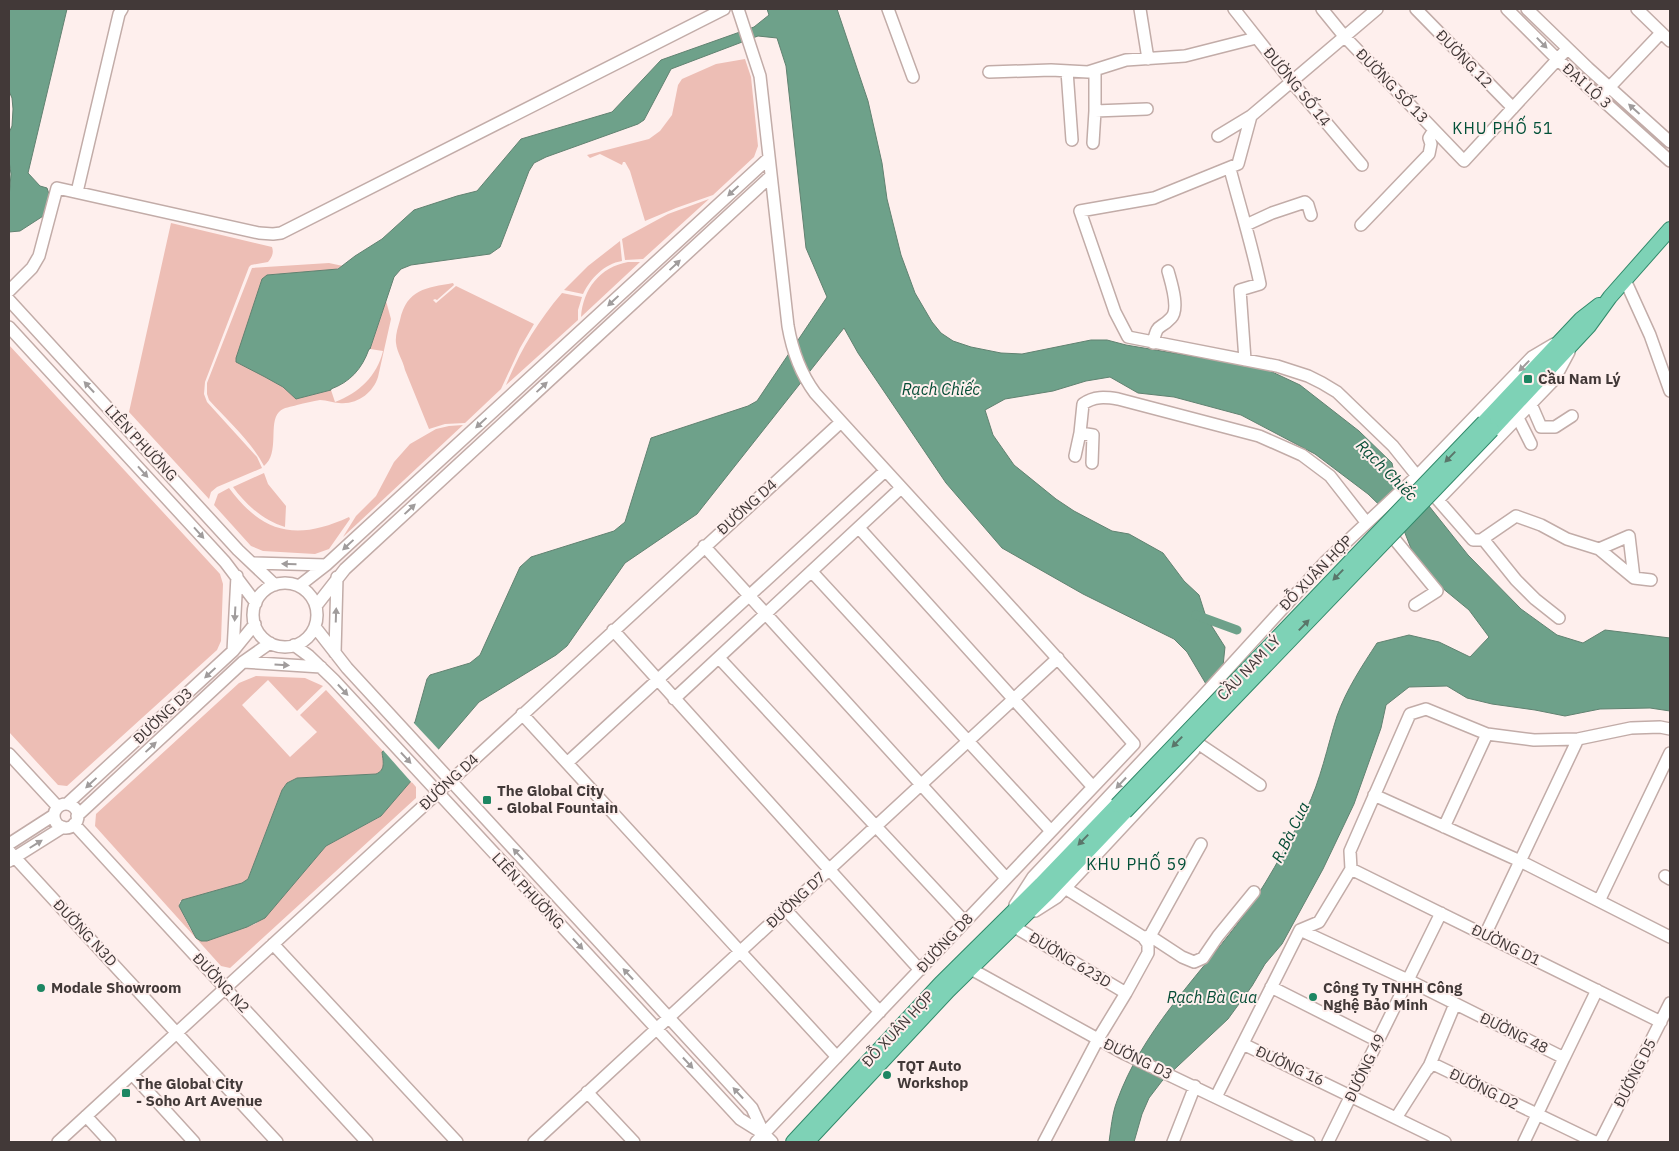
<svg xmlns="http://www.w3.org/2000/svg" width="1679" height="1151" font-family="'IBM Plex Sans',sans-serif">
	<style>
		.green { fill: #edbeb5 }
		.water { fill: #6ea18a; stroke: #618271 }
		.pier { fill: #feefed }
		.lines { fill: none; stroke-linecap: round; stroke-linejoin: round }
		.canal { stroke: #6ea18a; stroke-width: 9 }
		.minor-casing { stroke: #c2aca8; stroke-width: 14 }
		.major-casing { stroke: #31896a; stroke-width: 16 }
		.minor { stroke: #fff; stroke-width: 11 }
		.major { stroke: #7ed2b6; stroke-width: 14 }
		.major-bridge-casing { stroke: #31896a; stroke-width: 16; stroke-linecap: butt }
		.major-bridge { stroke: #7ed2b6; stroke-width: 14 }
		.oneway { fill: #a09c9c }
		.oneway2 { fill: #5a766a }
		.poi-dot { fill: #1d8662; stroke: #feefed; stroke-width: 2 }
		.labels { text-anchor: middle; stroke-width: 4; stroke-linejoin: round; paint-order: stroke }
		.street-label { font-size: 15px; fill: #423938; stroke: #feefed }
		.poi-label { font-size: 15px; font-weight: bold; fill: #423938; stroke: #feefed; text-anchor: start }
		.neighbourhood-label { font-size: 16px; letter-spacing: 1px; fill: #025038; stroke: #feefed }
		.water-label { font-size: 16px; font-style: italic; fill: #064d36; stroke: #feefed }
	</style>
	<rect width="100%" height="100%" fill="#feefed"/>
	<!-- green -->
	<path class="green" d="M745,59L751,77L758,146L754,157L713,195L676,208L645,221L630,171L625,162H623L622,165L600,154L590,158L587,155L649,139L660,131L672,115L678,85L682,79L716,64Z
		M709,199L643,259L625,260L622,239L668,214Z
		M171,223L272,247C274,253 272,257 268,262L251,265L249,267L205,382L204,394L207,402L257,457L262,468L217,487L211,492L209,499L129,412Z
		M620,241L622,261C604,264 591,278 583,294L564,290L588,266Z
		M628,262H640L581,317C583,289 600,267 628,262Z
		M329,263L343,266L334,270L267,275L265,376L283,387L296,399L331,390L335,402C359,393 377,376 383,351L370,349L386,301L391,319L378,377C373,393 357,405 339,403C333,403 327,400 320,400C313,401 305,403 297,405C291,407 284,407 279,412C268,423 280,453 264,466C251,441 228,421 209,400L207,394V383L252,268Z
		M453,283L454,285L437,300L435,299L433,300L436,303L456,286L534,324L520,348L501,389L465,423L445,424L429,429L405,370C403,360 397,353 396,343C395,336 398,327 400,320C407,289 426,288 453,283Z
		M562,293L582,297L578,310V320L506,385C520,351 538,321 562,293Z
		M9,345L220,574L223,584L221,641L217,650L67,786L58,785L9,732Z
		M463,425L343,537L356,516L376,496L394,462L410,444L436,429L449,426Z
		M264,473L268,484L286,506L285,527C264,521 246,505 233,487Z
		M229,488C263,534 297,541 349,517L350,519L329,549L315,554L263,551L251,546L214,505L218,494Z
		M256,676L305,678L323,686L297,711L268,680L242,705L290,757L317,732L300,715L326,690L383,751C381,760 388,770 376,774L297,778L287,783L282,790L248,879L242,883L180,901L179,906C185,916 193,943 207,941L255,924L268,914L326,846L378,818L411,781L416,787V798L230,968L221,966L95,826L96,814L239,683Z"/>
	<!-- water -->
	<path class="water" d="M9,9H67L28,173L40,186L47,188L54,209L20,231L9,232V198L11,174L9,161V133L12,126L13,109L12,98L9,91Z
		M767,9H837L868,101L882,163L887,199L901,255L915,293L932,322L941,333L953,341L971,347L1001,353L1022,354L1091,340H1107L1126,345L1221,361L1268,370L1300,385L1359,431L1392,463L1394,473L1429,506L1468,555L1521,609L1557,635L1583,643L1605,630L1670,638V711L1650,708L1600,709L1565,716L1535,710L1492,704L1467,698L1447,686L1409,687L1386,705L1381,728L1354,804L1323,869L1282,944L1265,964L1252,986L1228,1019L1162,1081L1149,1098L1142,1114L1134,1142H1109C1111,1129 1112,1114 1117,1101C1142,1032 1194,981 1238,923C1265,888 1285,848 1306,810C1321,780 1327,747 1337,716C1346,690 1362,666 1377,643L1409,635L1439,642L1470,657L1489,637L1469,610L1435,582L1412,551L1403,528L1368,494L1315,454L1241,415L1174,397L1138,393L1110,377L1086,381L1053,391L1005,399L985,410L993,435L1014,465L1056,499L1074,511L1112,531L1129,534L1163,553L1184,581L1199,595L1206,617L1225,647L1223,666L1206,684L1187,652L1174,639L1083,594L1002,548L946,483L858,353L844,328L697,514L625,563L567,646L556,655L479,702L381,816L326,846L265,918L247,927L207,941H201L196,938L179,906L182,900L242,883L248,879L282,790L287,783L297,778L376,774C386,770 383,761 382,752L415,722L427,679L430,675L470,663L480,655L520,567L531,557L614,531L625,522L651,438L748,406L757,401L827,297L806,248L786,66L777,38L758,36L671,69L644,120L638,124L546,157L534,163L529,171L500,247L490,254L411,265L401,269L394,277L370,349H369C362,369 350,382 331,389V390L296,399L283,387L265,377L236,362V358L262,279L267,275L338,269L355,256L382,239L414,210L457,196L477,191L521,139L612,112L661,60L754,27L769,15Z"/>
	<!-- pier -->
	<path class="pier" d="M412,721L440,751L412,783L382,749Z"/>
	<g class="lines">
		<!-- canal -->
		<path class="canal" d="M1196,615L1237,630"/>
		<!-- minor casing -->
		<g class="minor-casing">
			<path id="minor" d="M738,9L760,76L788,326C792,349 801,374 815,393C921,510 1029,625 1134,744L756,1142
				M888,9L913,77
				M1140,9L1148,59
				M1234,9L1291,81L1362,165
				M1322,9L1344,36L1464,161L1567,49
				M1377,9L1251,116L1238,164L1154,198L1080,211L1115,312L1128,337L1277,366L1308,376L1322,383L1337,392L1393,446L1417,476L1473,540H1481L1516,516L1541,525L1567,539L1599,549L1629,536L1634,578
				M1416,9L1513,108
				M1507,9L1557,59L1670,161
				M1527,9L1588,68L1670,142
				M1637,9L1670,41
				M1095,70V111L1147,109
				M1067,71L1072,140
				M989,72L1051,70L1088,72L1126,60L1185,56L1256,38
				M1604,93L1661,33
				M1218,136L1251,116
				M1093,143L1095,111
				M1230,169C1240,207 1252,245 1260,284L1240,290L1245,360
				M77,192L119,14L122,9
				M1246,225L1272,213L1305,202L1308,205L1311,215
				M1361,225L1429,154L1431,144L1429,138L1434,130
				M1625,280L1650,335L1670,391
				M9,291L32,268L39,256L57,188L259,233L273,234L281,233L724,9
				M9,300L238,550L275,585
				M9,327L225,562L256,603
				M1153,343C1158,321 1159,331 1171,318C1180,309 1171,282 1168,271
				M1531,404L1541,427H1555L1572,416
				M1518,418L1531,444
				M1080,433L1093,435L1092,463
				M1075,456L1080,433L1083,404C1094,396 1105,397 1118,399L1259,436L1302,455L1330,476L1366,522
				M1438,500L1554,380L1569,352
				M859,528L1093,787
				M1387,530L1437,591L1415,605
				M1483,539L1516,580L1535,599L1559,618
				M704,546L1006,878
				M1599,549L1634,578L1651,580
				M252,563L326,565
				M812,572L1051,831
				M253 615a32 32 0 1 1 64 0a32 32 0 1 1-64 0Z
				M299,586L326,565L769,158
				M316,606L345,569L771,176
				M315,627L347,668L752,1108L764,1134L772,1142
				M613,630L920,970
				M294,645L309,656L334,680L740,1119L764,1134
				M233,651L237,576
				M335,653L337,577
				M719,658L965,922
				M243,662L321,667
				M674,699L901,488
				M522,714L837,1057
				M1199,744L1260,785
				M9,754L58,807
				M567,763L885,471
				M1374,795L1520,861L1670,937
				M67,804L233,651L255,624
				M54 816a12 12 0 1 1 24 0a12 12 0 1 1-24 0Z
				M77,816L243,662L270,643
				M74,824L367,1142
				M1444,827L1487,734
				M9,844L54,815
				M9,851L277,1142
				M9,861L63,827
				M1351,869L1661,1022
				M1665,876L1670,879
				M1599,901L1670,753
				M1015,905L1033,877L1202,697L1326,561L1417,476L1532,357L1554,344
				M785,909L880,1012
				M1035,911L1057,897L1194,750
				M1020,922L1013,926L1126,993
				M1300,930L1408,980L1564,1058L1524,1142
				M1485,935L1578,739
				M1150,936L1182,957L1194,962L1203,958L1218,936L1254,892
				M1145,937L1150,936L1201,844
				M273,944L457,1142
				M971,969L1125,1054L1309,1142
				M1271,987L1378,1041
				M1243,1044L1445,1142
				M1564,1058L1597,990
				M1428,1069L1455,1004
				M132,1074L194,1142
				M587,1092L634,1142
				M1216,1097L1300,930L1319,922L1351,869L1350,851L1410,714L1426,709L1487,734L1534,740L1578,739L1631,728L1660,727L1670,729
				M86,1116L110,1142
				M1396,1118L1431,1063L1595,1142
				M58,1142L841,422
				M534,1142L1058,658
				M1044,1142L1098,1039L1126,993L1148,953V944L1143,937L1065,888
				M1173,1142L1195,1086
				M1328,1142L1441,913
				M1600,1142L1670,1003"/>
		</g>
		<!-- major casing -->
		<g class="major-casing">
			<path id="major" d="M1484,422L1581,319L1599,305
				M1492,430L1589,326L1610,297L1670,229
				M793,1142L940,984L1041,884L1117,805
				M807,1142L948,991L1049,892L1125,812"/>
		</g>
		<!-- minor -->
		<use href="#minor" class="minor"/>
		<!-- major -->
		<use href="#major" class="major"/>
		<!-- major-bridge casing -->
		<g class="major-bridge-casing">
			<path id="major-bridge" d="M1117,805L1484,422
				M1125,812L1492,430"/>
		</g>
		<!-- major-bridge -->
		<use href="#major-bridge" class="major-bridge"/>
	</g>
	<!-- one-way arrows -->
	<defs><path id="oneway-solid" d="M-6-.8H1V-3.2L6.5 0L1 3.2V.8H-6Z" transform="scale(1.25)"/></defs>
	<g class="oneway">
		<use href="#oneway-solid" transform="translate(1542 43) rotate(46)"/>
		<use href="#oneway-solid" transform="translate(1634 109) rotate(-138)"/>
		<use href="#oneway-solid" transform="translate(733 191) rotate(137)"/>
		<use href="#oneway-solid" transform="translate(675 265) rotate(-43)"/>
		<use href="#oneway-solid" transform="translate(613 301) rotate(137)"/>
		<use href="#oneway-solid" transform="translate(1524 366) rotate(134)"/>
		<use href="#oneway-solid" transform="translate(89 387) rotate(-133)"/>
		<use href="#oneway-solid" transform="translate(542 387) rotate(-43)"/>
		<use href="#oneway-solid" transform="translate(481 423) rotate(137)"/>
		<use href="#oneway-solid" transform="translate(143 472) rotate(48)"/>
		<use href="#oneway-solid" transform="translate(410 509) rotate(-43)"/>
		<use href="#oneway-solid" transform="translate(199 533) rotate(48)"/>
		<use href="#oneway-solid" transform="translate(348 545) rotate(137)"/>
		<use href="#oneway-solid" transform="translate(289 564) rotate(-178)"/>
		<use href="#oneway-solid" transform="translate(235 614) rotate(93)"/>
		<use href="#oneway-solid" transform="translate(336 615) rotate(-88)"/>
		<use href="#oneway-solid" transform="translate(282 665) rotate(4)"/>
		<use href="#oneway-solid" transform="translate(210 673) rotate(137)"/>
		<use href="#oneway-solid" transform="translate(343 690) rotate(47)"/>
		<use href="#oneway-solid" transform="translate(151 747) rotate(-43)"/>
		<use href="#oneway-solid" transform="translate(406 758) rotate(47)"/>
		<use href="#oneway-solid" transform="translate(91 783) rotate(137)"/>
		<use href="#oneway-solid" transform="translate(1121 783) rotate(133)"/>
		<use href="#oneway-solid" transform="translate(36 844) rotate(-32)"/>
		<use href="#oneway-solid" transform="translate(518 854) rotate(-133)"/>
		<use href="#oneway-solid" transform="translate(578 944) rotate(47)"/>
		<use href="#oneway-solid" transform="translate(628 974) rotate(-133)"/>
		<use href="#oneway-solid" transform="translate(688 1063) rotate(47)"/>
		<use href="#oneway-solid" transform="translate(738 1093) rotate(-133)"/>
	</g>
	<g class="oneway2">
		<use href="#oneway-solid" transform="translate(1450 457) rotate(134)"/>
		<use href="#oneway-solid" transform="translate(1338 575) rotate(134)"/>
		<use href="#oneway-solid" transform="translate(1304 625) rotate(-46)"/>
		<use href="#oneway-solid" transform="translate(1177 742) rotate(134)"/>
		<use href="#oneway-solid" transform="translate(1083 840) rotate(134)"/>
	</g>
	<!-- markers -->
	<g class="poi-dot">
		<rect x="1523" y="374" width="10" height="10" rx="2.5"/>
		<rect x="482" y="795" width="10" height="10" rx="2.5"/>
		<circle cx="41" cy="988" r="5"/>
		<circle cx="1313" cy="997" r="5"/>
		<circle cx="887" cy="1075" r="5"/>
		<rect x="121" y="1088" width="10" height="10" rx="2.5"/>
	</g>
	<g class="labels">
		<!-- street labels -->
		<g class="street-label">
			<text transform="translate(1464 59) rotate(46)" y="5">ĐƯỜNG 12</text>
			<text transform="translate(1392 86) rotate(46)" y="5">ĐƯỜNG SỐ 13</text>
			<text transform="translate(1587 86) rotate(42)" y="5">ĐẠI LỘ 3</text>
			<text transform="translate(1297 87) rotate(51)" y="5">ĐƯỜNG SỐ 14</text>
			<text transform="translate(141 443) rotate(47)" y="5">LIÊN PHƯỜNG</text>
			<text transform="translate(747 507) rotate(-42)" y="5">ĐƯỜNG D4</text>
			<text transform="translate(1316 573) rotate(-46)" y="5">ĐỖ XUÂN HỢP</text>
			<text transform="translate(1249 668) rotate(-46)" y="5">CẦU NAM LÝ</text>
			<text transform="translate(163 716) rotate(-43)" y="5">ĐƯỜNG D3</text>
			<text transform="translate(449 782) rotate(-43)" y="5">ĐƯỜNG D4</text>
			<text transform="translate(528 891) rotate(47)" y="5">LIÊN PHƯỜNG</text>
			<text transform="translate(796 900) rotate(-43)" y="5">ĐƯỜNG D7</text>
			<text transform="translate(85 933) rotate(47)" y="5">ĐƯỜNG N3D</text>
			<text transform="translate(945 943) rotate(-47)" y="5">ĐƯỜNG D8</text>
			<text transform="translate(1506 945) rotate(26)" y="5">ĐƯỜNG D1</text>
			<text transform="translate(1070 960) rotate(31)" y="5">ĐƯỜNG 623D</text>
			<text transform="translate(221 983) rotate(47)" y="5">ĐƯỜNG N2</text>
			<text transform="translate(898 1029) rotate(-47)" y="5">ĐỖ XUÂN HỢP</text>
			<text transform="translate(1514 1033) rotate(26)" y="5">ĐƯỜNG 48</text>
			<text transform="translate(1138 1059) rotate(26)" y="5">ĐƯỜNG D3</text>
			<text transform="translate(1290 1066) rotate(25)" y="5">ĐƯỜNG 16</text>
			<text transform="translate(1365 1068) rotate(-64)" y="5">ĐƯỜNG 49</text>
			<text transform="translate(1635 1073) rotate(-63)" y="5">ĐƯỜNG D5</text>
			<text transform="translate(1484 1089) rotate(26)" y="5">ĐƯỜNG D2</text>
		</g>
		<!-- poi labels -->
		<g class="poi-label">
			<text x="1538" y="384">Cầu Nam Lý</text>
			<text x="497" y="796">The Global City<tspan x="497" dy="17">- Global Fountain</tspan></text>
			<text x="51" y="993">Modale Showroom</text>
			<text x="1323" y="993">Công Ty TNHH Công<tspan x="1323" dy="17">Nghệ Bảo Minh</tspan></text>
			<text x="897" y="1071">TQT Auto<tspan x="897" dy="17">Workshop</tspan></text>
			<text x="136" y="1089">The Global City<tspan x="136" dy="17">- Soho Art Avenue</tspan></text>
		</g>
		<!-- neighbourhood labels -->
		<g class="neighbourhood-label">
			<text x="1503" y="134">KHU PHỐ 51</text>
			<text x="1137" y="870">KHU PHỐ 59</text>
		</g>
		<!-- water labels -->
		<g class="water-label">
			<text x="941" y="395">Rạch Chiếc</text>
			<text transform="translate(1387 470) rotate(45)" y="6">Rạch Chiếc</text>
			<text transform="translate(1290 832) rotate(-64)" y="6">R.Bà Cua</text>
			<text x="1212" y="1003">Rạch Bà Cua</text>
		</g>
	</g>
	<!-- border -->
	<rect width="1679" height="1151" fill="none" stroke="#423938" stroke-width="20"/>
</svg>
